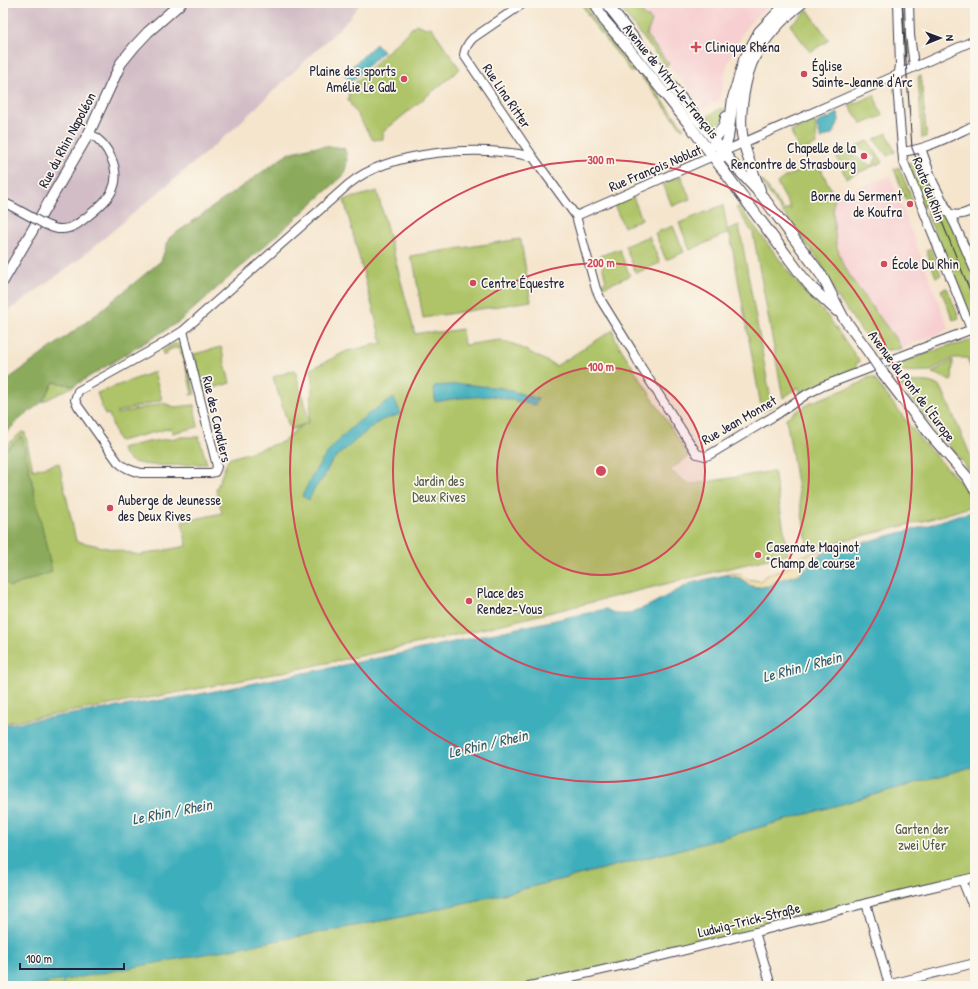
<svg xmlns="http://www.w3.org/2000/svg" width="978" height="989" font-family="'Patrick Hand',sans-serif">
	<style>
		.built { fill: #f7cfd1 }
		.industrial { fill: #d2bdc6 }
		.green { fill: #afc468; stroke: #687352 }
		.forest { fill: #8baa5c; stroke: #56664c }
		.sand { fill: #eeda9e; stroke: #887e6c }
		.water { fill: #3eaebb; stroke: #30687b }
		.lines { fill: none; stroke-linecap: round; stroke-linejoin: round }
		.stream { stroke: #3eaebb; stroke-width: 2 }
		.minor-casing { stroke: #423f51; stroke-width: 10 }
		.major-casing { stroke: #423f51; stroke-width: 12 }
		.minor { stroke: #fff; stroke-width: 8 }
		.major { stroke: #fff; stroke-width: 10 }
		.tram { stroke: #22223b; stroke-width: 1 }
		.minor-bridge-casing { stroke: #423f51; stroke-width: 10; stroke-linecap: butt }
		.major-bridge-casing { stroke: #423f51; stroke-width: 12; stroke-linecap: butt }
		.minor-bridge { stroke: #fff; stroke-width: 8 }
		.major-bridge { stroke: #fff; stroke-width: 10 }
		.ring { fill: none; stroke: #d1495b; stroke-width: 2 }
		.poi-dot { fill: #d1495b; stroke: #fbf7ec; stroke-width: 1.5 }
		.labels { text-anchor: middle; stroke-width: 3.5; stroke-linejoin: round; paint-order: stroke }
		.poi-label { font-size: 14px; fill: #22223b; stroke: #fbf7ec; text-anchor: start }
		.street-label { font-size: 14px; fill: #22223b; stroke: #fbf7ec }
		.park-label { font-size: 14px; fill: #535b4b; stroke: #fbf7ec }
		.water-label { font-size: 15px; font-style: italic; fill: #2d5a6e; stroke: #fbf7ec }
		.centre { fill: #d1495b; stroke: #fbf7ec; stroke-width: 2 }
		.ring-label { font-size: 12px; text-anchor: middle; font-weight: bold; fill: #d1495b; stroke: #fbf7ec; stroke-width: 3.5; stroke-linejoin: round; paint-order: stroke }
	</style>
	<rect width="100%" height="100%" fill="#fbf7ec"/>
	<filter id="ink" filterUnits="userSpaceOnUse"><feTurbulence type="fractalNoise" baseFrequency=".025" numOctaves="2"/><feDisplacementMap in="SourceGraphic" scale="8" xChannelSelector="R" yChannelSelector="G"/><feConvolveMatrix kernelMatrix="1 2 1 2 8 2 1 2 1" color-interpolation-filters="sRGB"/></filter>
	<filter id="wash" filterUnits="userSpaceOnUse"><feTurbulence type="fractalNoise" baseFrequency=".012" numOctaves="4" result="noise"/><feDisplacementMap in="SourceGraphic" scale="16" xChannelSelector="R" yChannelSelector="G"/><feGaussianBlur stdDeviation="0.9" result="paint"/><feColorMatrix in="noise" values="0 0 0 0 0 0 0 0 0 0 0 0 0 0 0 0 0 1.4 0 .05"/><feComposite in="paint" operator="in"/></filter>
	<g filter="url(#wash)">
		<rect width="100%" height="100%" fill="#f5e5cd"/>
		<!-- built -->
		<path class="built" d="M621,3H773L755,17L744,31L728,63L719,100L704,109Z
			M890,176L949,329L901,349L898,342L853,281L842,262L836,244L834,225L833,206L835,198L846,192Z"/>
		<!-- industrial -->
		<path class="industrial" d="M3,3H361L347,21L319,48L229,133L78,260L3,315Z"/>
		<!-- green -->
		<path class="green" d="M581,3H584L595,22L634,71L632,73L593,23Z
			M587,3H590L601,21L684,128L682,129L599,23Z
			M616,3H637L643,11L642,12L646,18L648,16L652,22L646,35L669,64L666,67Z
			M900,3H907L910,54L903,58Z
			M808,10L829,40L810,52L790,25Z
			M416,24L426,28L431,27L460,69L383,132V139L373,140L348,100L349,89Z
			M921,76L926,131V137L922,138L918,77Z
			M874,95L882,116L862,124L849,106Z
			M719,109H725L724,119L718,127H710L703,120Z
			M815,121L817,144L799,152L791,131Z
			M887,133L895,152L887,156L874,139Z
			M868,141L883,162L846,178L836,155L845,151L872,166L877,157L857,146Z
			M923,158L938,196L928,200L924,208L907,164Z
			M818,163L835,198L833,206L834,225L836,244L842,262L853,281L898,342L901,349L887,350L878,354L836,295L820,262L776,203L761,182L763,181L784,211L786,209H791L777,183L785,177Z
			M899,167L912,199L907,202L894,169Z
			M681,176L690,199L672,206L663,184Z
			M377,191L415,334L426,332H444L462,329L464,345L500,340L516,345L556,366L613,330L615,339L689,456L670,470C676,475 686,484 693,484L774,471L788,554C687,578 587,604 486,628C326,665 165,697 3,723V580L10,587L9,446L3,452V448L22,432L25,433L33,470L59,463L76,541L139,555L187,546L182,522L222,513L216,490L228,459L282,442L289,437L296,429L309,422L290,430L273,377L295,370L309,421L313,379L311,369L347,351L382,343L344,200Z
			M633,197L642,219L624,227L614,205Z
			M940,200L954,228L975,276V316L970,317L926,212L929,204Z
			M723,205L728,233L690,250L679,223Z
			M739,206L801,288L826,314L860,362L856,363L857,369L801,394L799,387L783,398L753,233L736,208Z
			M739,225L772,406L762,412L729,229Z
			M673,226L684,252L666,260L655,233Z
			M649,236L660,263L636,273L625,246Z
			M520,239L521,241L531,301L423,318L414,265L412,262L410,256Z
			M931,248L941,275L936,277L926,250Z
			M619,249L630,276L603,287L602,283L606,281L600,256Z
			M947,288L959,318L953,320L941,290Z
			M975,339V379L967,358H953L931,371L898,372L899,374H892L888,368L947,346L960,344Z
			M174,344L181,345L184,349L195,394L190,395L192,392L183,357L179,349C173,346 166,352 164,356L162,351Z
			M221,347L230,383L204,391L194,354Z
			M953,360L952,380L950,381L941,376L932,373Z
			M154,372L162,400L117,412V414L163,403L175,407L194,405L198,427L172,433L171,428L119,441L115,433L109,414L105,415L97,393Z
			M873,377L920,439L965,487L973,506L924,521L808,549L786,418L810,403L861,383L867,378Z
			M904,380L906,382C919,382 932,379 942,389L972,459L973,466L970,471L939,434L900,384Z
			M54,382L74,386L42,402Z
			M182,437H199L207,464C189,464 144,469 130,460C125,458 123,453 121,448L148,442Z
			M975,766V877L527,986H28L397,918L499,895L701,844Z"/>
		<!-- forest -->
		<path class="forest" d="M329,146L344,148C349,158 347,166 343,176L180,321L74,386L54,382L42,402L20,419L3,436V383L89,320L161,261L169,238L289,153L312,147Z
			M22,436L52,572L10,587L3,580V452Z"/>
		<!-- sand -->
		<path class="sand" d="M822,550L823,553L799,574L776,581L770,586L757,587L751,586L740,578L725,575L731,573L742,574L747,579L760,581L767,575L784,570L802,556Z"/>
		<!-- water -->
		<path class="water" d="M376,44L383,52L351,82L344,74Z
			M838,113L839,120L834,133L821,139L817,126L818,122L829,118Z
			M462,384L502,388L538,399L535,405L492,396L460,398L435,402L434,386Z
			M394,398L401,414L382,420L374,425L336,457L330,464L324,477L314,489L309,500L302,496C307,487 311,477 317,468C335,439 364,414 394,398Z
			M975,512V766L701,844L499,895L397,918L60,981L26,986H3V725L200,694L403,653L606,609L616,614H627L648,606L691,583L725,575L740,578L751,586L757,587L770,586L776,581L799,574L823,553L926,526L958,515Z"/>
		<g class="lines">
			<!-- stream -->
			<path class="stream" d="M62,981L64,986"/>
		</g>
	</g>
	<g filter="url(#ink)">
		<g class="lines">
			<!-- minor casing -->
			<g class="minor-casing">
				<path id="minor" d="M524,3L473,38C468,43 465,47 464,55L533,157L576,216L596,289L602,302L633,352L641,367L697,454L705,456L709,455L779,413L807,394L823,386L975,328
					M898,3L900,65L897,85L903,160L971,329
					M909,3L910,35L914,66
					M921,148L933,182L956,227L975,271
					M902,152C928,149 951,136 975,125
					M3,202L13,207
					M948,213C958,217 966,213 975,209
					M576,216L841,100L975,40
					M44,224C50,226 55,230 62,229C73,229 80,222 88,216C97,209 107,201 112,191C122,171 108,143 89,133
					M183,331L216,462L217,467L215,472L210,473H141C132,471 124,468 118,462L78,406L75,400L78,391L159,346L183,331L349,184C390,150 482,144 533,157
					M962,880L970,900L975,908
					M866,903L889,985
					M755,932L771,986
					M568,978L569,986
					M529,986C641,963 752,933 863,904C900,894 938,886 975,877
					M883,986L975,963"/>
			</g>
			<!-- major casing -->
			<g class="major-casing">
				<path id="major" d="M595,3L604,20L629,49L688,123L802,276L811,287L837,311
					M606,3L733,164L763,197L822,276L843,317L870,354
					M714,146V140L724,126L726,117
					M722,157L728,138L733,98L744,60L759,32L787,3
					M760,190C753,172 745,153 742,134C739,114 745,74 755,56C767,35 783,18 802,3
					M3,281L89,133L121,63L134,47L148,32L181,3
					M882,372L929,433L968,478L975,490"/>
			</g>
			<!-- minor -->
			<use href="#minor" class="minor"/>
			<!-- major -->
			<use href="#major" class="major"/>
			<!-- tram -->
			<path class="tram" d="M902,3L912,148L975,303"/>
			<!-- minor-bridge casing -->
			<g class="minor-bridge-casing">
				<path id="minor-bridge" d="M13,207L44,224"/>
			</g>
			<!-- major-bridge casing -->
			<g class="major-bridge-casing">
				<path id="major-bridge" d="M870,354L882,372"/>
			</g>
			<!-- minor-bridge -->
			<use href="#minor-bridge" class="minor-bridge"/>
			<!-- major-bridge -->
			<use href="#major-bridge" class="major-bridge"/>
		</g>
	</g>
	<!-- distance rings -->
	<circle cx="601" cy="471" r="104" fill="#d1495b" fill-opacity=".12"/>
	<g class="ring">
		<circle cx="601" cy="471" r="104"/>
		<circle cx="601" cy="471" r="208"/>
		<circle cx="601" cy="471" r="311"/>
	</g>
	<!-- markers -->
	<g class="poi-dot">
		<path d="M694 41h4v4h4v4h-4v4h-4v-4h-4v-4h4z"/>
		<circle cx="804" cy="74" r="4"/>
		<circle cx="404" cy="79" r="4"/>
		<circle cx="864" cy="156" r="4"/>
		<circle cx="910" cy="204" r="4"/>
		<circle cx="884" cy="264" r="4"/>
		<circle cx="473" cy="283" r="4"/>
		<circle cx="110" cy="508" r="4"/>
		<circle cx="758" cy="555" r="4"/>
		<circle cx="469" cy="601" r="4"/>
	</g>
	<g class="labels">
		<!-- poi labels -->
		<g class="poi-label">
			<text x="705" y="52">Clinique Rhéna</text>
			<text x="812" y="71">Église<tspan x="812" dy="16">Sainte-Jeanne d'Arc</tspan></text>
			<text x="396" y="76" text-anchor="end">Plaine des sports<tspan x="396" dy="16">Amélie Le Gall</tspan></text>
			<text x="856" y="153" text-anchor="end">Chapelle de la<tspan x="856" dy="16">Rencontre de Strasbourg</tspan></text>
			<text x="902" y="201" text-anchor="end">Borne du Serment<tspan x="902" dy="16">de Koufra</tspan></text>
			<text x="892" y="269">École Du Rhin</text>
			<text x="481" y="288">Centre Équestre</text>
			<text x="118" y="505">Auberge de Jeunesse<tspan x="118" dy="16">des Deux Rives</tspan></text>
			<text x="766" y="552">Casemate Maginot<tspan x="766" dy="16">"Champ de course"</tspan></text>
			<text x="477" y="598">Place des<tspan x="477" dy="16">Rendez-Vous</tspan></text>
		</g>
		<!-- street labels -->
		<g class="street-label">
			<text transform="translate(671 81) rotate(51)" y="5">Avenue de Vitry-le-François</text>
			<text transform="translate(507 96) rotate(56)" y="5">Rue Lina Ritter</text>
			<text transform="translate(67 140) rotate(-62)" y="5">Rue du Rhin Napoléon</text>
			<text transform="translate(655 168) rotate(-23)" y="5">Rue François Noblat</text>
			<text transform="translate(929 189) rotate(69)" y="5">Route du Rhin</text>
			<text transform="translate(912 386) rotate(53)" y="5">Avenue du Pont de l'Europe</text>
			<text transform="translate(217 419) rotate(77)" y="5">Rue des Cavaliers</text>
			<text transform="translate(739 420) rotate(-30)" y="5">Rue Jean Monnet</text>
			<text transform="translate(749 920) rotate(-14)" y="5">Ludwig-Trick-Straße</text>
		</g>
		<!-- park labels -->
		<g class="park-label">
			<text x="439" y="486">Jardin des<tspan x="439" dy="16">Deux Rives</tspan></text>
			<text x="922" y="834">Garten der<tspan x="922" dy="16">zwei Ufer</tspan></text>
		</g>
		<!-- water labels -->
		<g class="water-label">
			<text transform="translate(802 667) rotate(-15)" y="5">Le Rhin / Rhein</text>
			<text transform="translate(488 744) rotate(-13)" y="5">Le Rhin / Rhein</text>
			<text transform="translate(172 812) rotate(-11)" y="5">Le Rhin / Rhein</text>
		</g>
	</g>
	<circle cx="601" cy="471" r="6" class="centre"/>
	<g class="ring-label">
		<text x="601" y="164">300 m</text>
		<text x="601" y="267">200 m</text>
		<text x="601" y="371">100 m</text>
	</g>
	<!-- margin -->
	<rect width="978" height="989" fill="none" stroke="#fbf7ec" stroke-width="16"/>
	<!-- north arrow -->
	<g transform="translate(940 38) rotate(89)" stroke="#fbf7ec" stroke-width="3" paint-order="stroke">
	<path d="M0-3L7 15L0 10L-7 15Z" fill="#22223b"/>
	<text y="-6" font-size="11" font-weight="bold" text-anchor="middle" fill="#22223b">N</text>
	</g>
	<!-- scale -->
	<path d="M20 963v6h104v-6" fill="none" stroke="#22223b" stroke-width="2"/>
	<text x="26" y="963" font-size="12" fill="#22223b" stroke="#fbf7ec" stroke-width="3" paint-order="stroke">100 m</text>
</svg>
